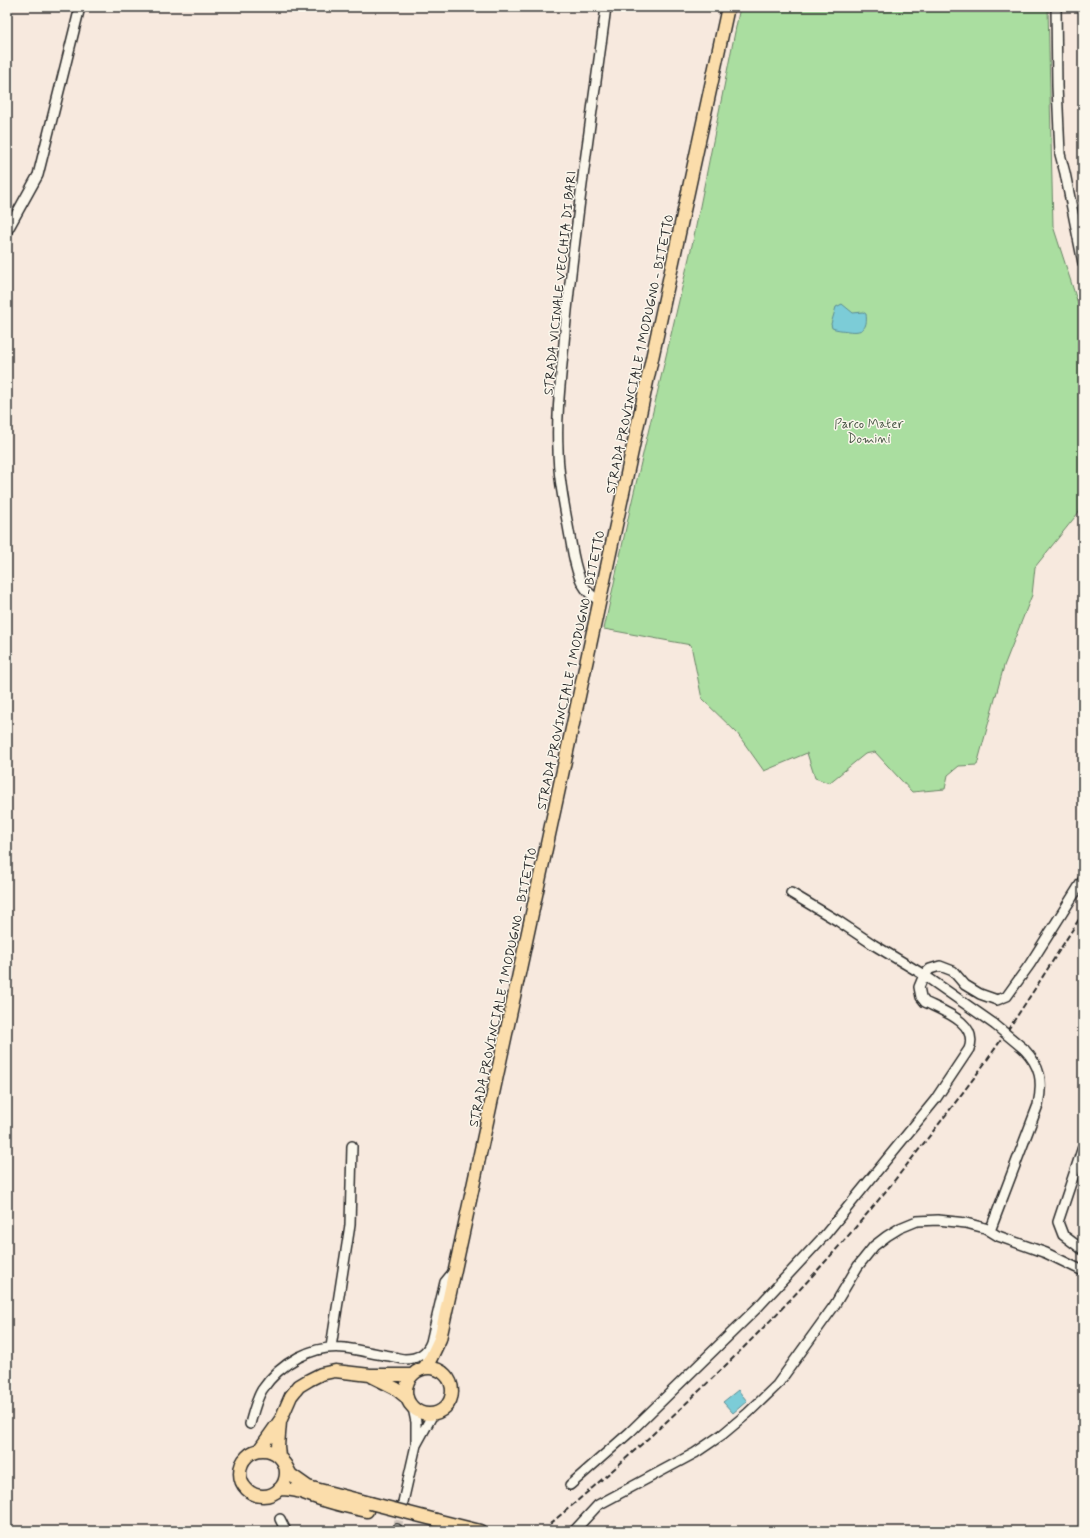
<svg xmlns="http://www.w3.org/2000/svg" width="1090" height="1538" font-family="Mynerve,sans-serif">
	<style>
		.green { fill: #aadea0; stroke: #6a8466 }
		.water { fill: #7cccd7; stroke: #5c8c92 }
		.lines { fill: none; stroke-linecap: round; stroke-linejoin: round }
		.minor-tunnel { stroke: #cec3ba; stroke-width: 9; stroke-dasharray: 9 4.5; stroke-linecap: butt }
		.minor-casing { stroke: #2b2b2b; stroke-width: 12 }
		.major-casing { stroke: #2b2b2b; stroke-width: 15 }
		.minor { stroke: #fbf7ec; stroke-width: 9 }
		.major { stroke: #fbddab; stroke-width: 12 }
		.rail { stroke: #2b2b2b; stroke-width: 2; stroke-dasharray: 6 3; stroke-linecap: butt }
		.minor-bridge-casing { stroke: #2b2b2b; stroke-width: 12; stroke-linecap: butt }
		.major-bridge-casing { stroke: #2b2b2b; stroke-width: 15; stroke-linecap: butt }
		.minor-bridge { stroke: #fbf7ec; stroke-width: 9 }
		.major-bridge { stroke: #fbddab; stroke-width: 12 }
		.labels { text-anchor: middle; stroke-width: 3; stroke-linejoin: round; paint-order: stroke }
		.street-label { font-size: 13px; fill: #2b2b2b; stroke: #fbf7ec }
		.park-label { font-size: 13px; fill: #4b5848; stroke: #fbf7ec }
	</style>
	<rect width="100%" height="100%" fill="#f7e9de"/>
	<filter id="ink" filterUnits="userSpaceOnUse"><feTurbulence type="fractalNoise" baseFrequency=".025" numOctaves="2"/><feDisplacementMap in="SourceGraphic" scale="8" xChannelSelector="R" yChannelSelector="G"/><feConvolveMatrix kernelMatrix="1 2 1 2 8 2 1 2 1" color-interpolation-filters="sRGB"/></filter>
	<g filter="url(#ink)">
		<!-- green -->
		<path class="green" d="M740,7H1048L1053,226L1083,319L1079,345L1083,361V507L1035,567L1032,595L1004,666L977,765L959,766L948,775L945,789L912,792L875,752L865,754L829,783L815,778L807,753L764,771L737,733L702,699L691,645L604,629L631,505L693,241Z"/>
		<!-- water -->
		<path class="water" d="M842,304L853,313L863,312L866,314C868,329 862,333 848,331C842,330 837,330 832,328L831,324L836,307Z
			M738,1390L747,1401L733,1413L723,1402Z"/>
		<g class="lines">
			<!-- minor-tunnel -->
			<path class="minor-tunnel" d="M397,1529L402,1506"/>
			<!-- minor casing -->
			<g class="minor-casing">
				<path id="minor" d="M1056,7L1057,86L1060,154L1065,173L1083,263
					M7,231L38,175L80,7
					M599,600C577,590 574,558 570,537C565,508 558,478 558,449C556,410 562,370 565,331C575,222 592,115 606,7
					M791,893L838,921L874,945L924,975L994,1024
					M1083,1147L1058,1222L1063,1235L1083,1250
					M990,1231L1038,1105C1043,1081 1041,1067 1024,1049
					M331,1347L350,1225L352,1146
					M413,1408L416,1422V1444
					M250,1424C253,1413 256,1400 262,1390C280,1363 313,1344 345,1348C360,1350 375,1354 390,1356C395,1357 400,1359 405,1359C417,1359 427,1353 431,1342L445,1282L454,1271
					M570,1485L630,1432L757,1308L825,1235L935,1100L969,1049C979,1023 943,1011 925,1002L921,997L919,987L924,975L930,969L940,966L953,971L965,985L980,994L997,1000L1007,996L1030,964L1083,880
					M403,1502L416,1445L433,1414
					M280,1519L286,1531
					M397,1531V1529
					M574,1531L598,1505L695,1453L723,1434L748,1413L777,1385L834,1306L858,1266L874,1246L887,1236L900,1228L917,1221L938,1220L966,1223L985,1228L998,1236L1046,1253L1083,1271"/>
			</g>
			<!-- major casing -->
			<g class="major-casing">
				<path id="major" d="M406 1391a23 23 0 1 1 46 0a23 23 0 1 1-46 0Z
					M424,1368L431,1358L440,1339L728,7
					M373,1377L395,1388L406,1397
					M259,1450L281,1419L291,1396L299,1386L309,1380L321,1374L335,1371L370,1375H411
					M240 1473a23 23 0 1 1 46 0a23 23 0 1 1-46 0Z
					M279,1456L278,1446L280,1422
					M285,1464L291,1475L308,1487L370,1503
					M279,1489C297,1488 311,1497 327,1501C340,1505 353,1508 367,1511
					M436,1520L480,1531"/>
			</g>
			<!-- minor -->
			<use href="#minor" class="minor"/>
			<!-- major -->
			<use href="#major" class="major"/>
			<!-- rail -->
			<path class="rail" d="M550,1524C677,1417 798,1302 902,1171C929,1137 956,1102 982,1067C1018,1017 1050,965 1083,913"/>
			<!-- minor-bridge casing -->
			<g class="minor-bridge-casing">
				<path id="minor-bridge" d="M994,1024L1024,1049"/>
			</g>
			<!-- major-bridge casing -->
			<g class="major-bridge-casing">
				<path id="major-bridge" d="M370,1503L436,1520"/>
			</g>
			<!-- minor-bridge -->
			<use href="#minor-bridge" class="minor-bridge"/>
			<!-- major-bridge -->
			<use href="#major-bridge" class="major-bridge"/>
		</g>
	</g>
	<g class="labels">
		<!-- street labels -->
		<g class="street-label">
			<text transform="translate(559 283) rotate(-84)" y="5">STRADA VICINALE VECCHIA DI BARI</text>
			<text transform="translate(639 354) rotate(-78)" y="5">STRADA PROVINCIALE 1 MODUGNO - BITETTO</text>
			<text transform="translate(570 670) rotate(-78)" y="5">STRADA PROVINCIALE 1 MODUGNO - BITETTO</text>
			<text transform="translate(502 987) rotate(-78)" y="5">STRADA PROVINCIALE 1 MODUGNO - BITETTO</text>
		</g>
		<!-- park labels -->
		<g class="park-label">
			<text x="869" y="428">Parco Mater<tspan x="869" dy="15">Domini</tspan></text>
		</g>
	</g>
	<!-- margin -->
	<rect width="1090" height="1538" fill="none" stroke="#fbf7ec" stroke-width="24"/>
	<rect x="12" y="12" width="1066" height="1514" fill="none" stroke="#2b2b2b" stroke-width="1.5" filter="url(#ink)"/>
</svg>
